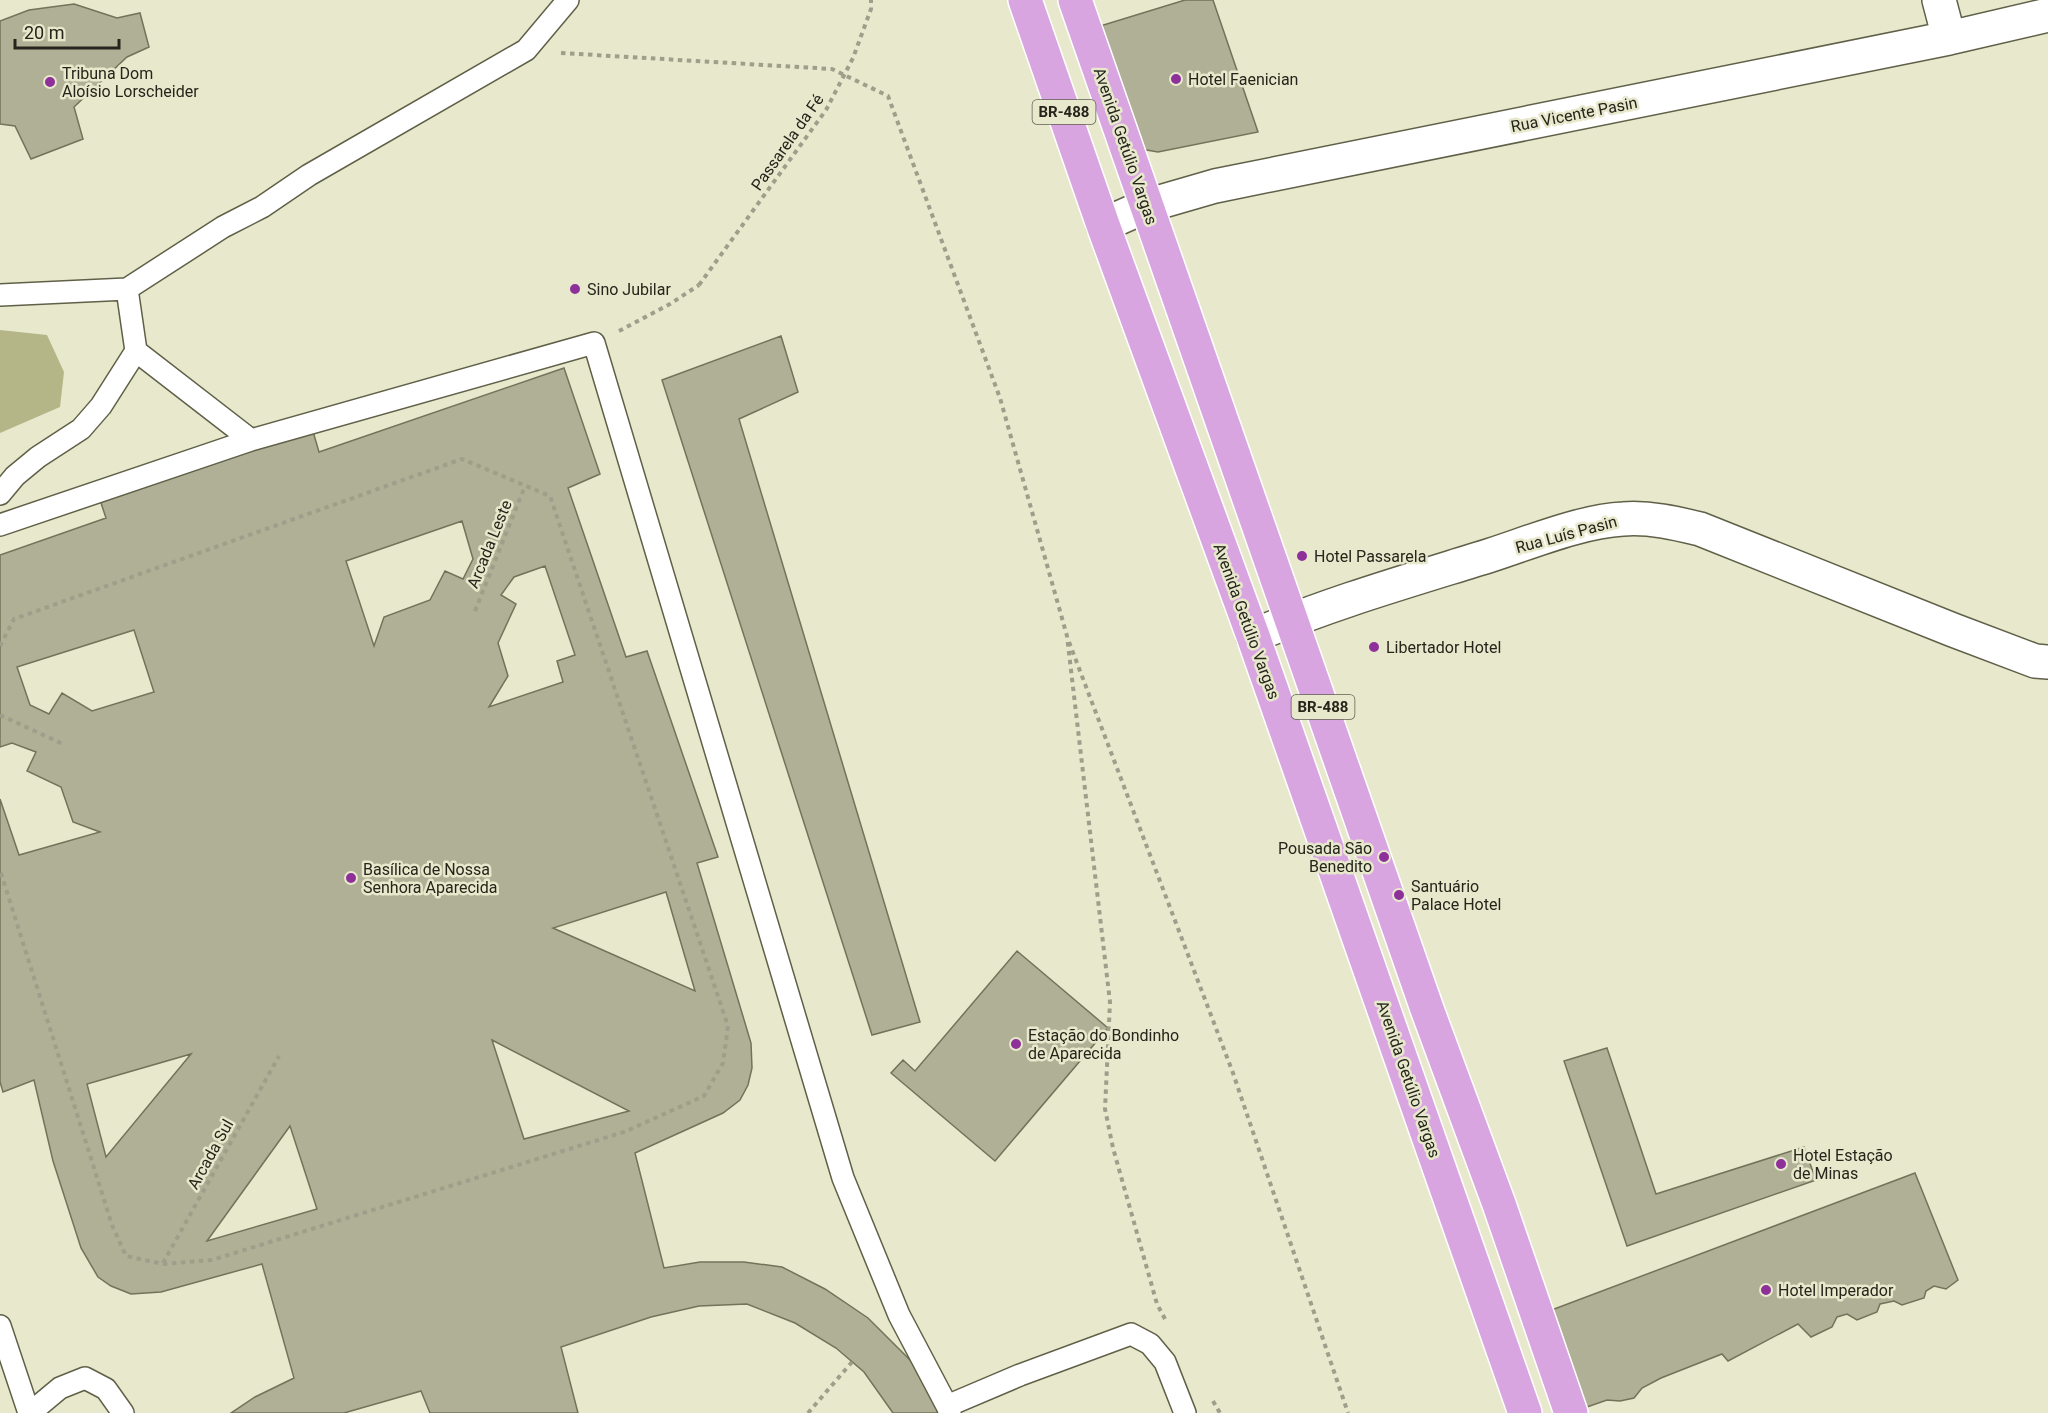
<svg xmlns="http://www.w3.org/2000/svg" width="2048" height="1413" font-family="Roboto,sans-serif">
	<style>
		.green { fill: #b5b687 }
		.building { fill: #afb095; stroke: #73735a; stroke-width: 1.5; fill-rule: evenodd }
		.lines { fill: none; stroke-linecap: round; stroke-linejoin: round }
		.lane-casing { stroke: #606048; stroke-width: 24 }
		.street-casing { stroke: #606048; stroke-width: 36 }
		.primary-casing { stroke: #fff; stroke-width: 36 }
		.path { stroke: #9e9f8a; stroke-width: 4; stroke-dasharray: 4.5 4.5; stroke-linecap: butt }
		.lane { stroke: #fff; stroke-width: 21 }
		.street { stroke: #fff; stroke-width: 33 }
		.primary { stroke: #d9a5e1; stroke-width: 33 }
		.path-bridge { stroke: #9e9f8a; stroke-width: 4; stroke-dasharray: 4.5 4.5; stroke-linecap: butt }
		.poi-dot { fill: #8d309a; stroke: #e7e8cc; stroke-width: 2 }
		.labels { text-anchor: middle; stroke-width: 5; stroke-linejoin: round; paint-order: stroke }
		.shield { fill: #e7e8cc; stroke: #5f6050; stroke-width: 1.5 }
		.shield-label { font-size: 15px; font-weight: bold; fill: #25251b }
		.poi-label { font-size: 16px; fill: #25251b; stroke: #e7e8cc; text-anchor: start }
		.street-label { font-size: 16px; fill: #25251b; stroke: #e7e8cc }
	</style>
	<rect width="100%" height="100%" fill="#e7e8cc"/>
	<!-- green -->
	<path class="green" d="M0,330L47,335L64,372L60,407L0,433Z"/>
	<!-- building -->
	<path class="building" d="M1185,0H1213L1258,132L1158,152L1141,149L1097,27Z
		M74,4L117,18L140,13L149,47L127,57L74,107L83,139L31,159L15,126L0,124V21L29,10Z
		M781,336L798,392L739,419L920,1022L872,1035L662,380Z
		M564,368L600,474L568,488L626,657L647,651L718,857L697,863L751,1043L752,1068L748,1085L740,1100L723,1113L635,1153L664,1268L700,1262H744L782,1267L825,1289L868,1318L915,1365L942,1413H893L864,1372L836,1348L795,1323L747,1304L699,1306L651,1317L561,1347L578,1413H430L421,1391L344,1413H231L255,1397L294,1378L262,1264L161,1292L131,1294L111,1286L98,1277L81,1248L53,1161L34,1080L3,1092L0,1082V799L19,855L100,832L73,822L61,787L27,771L36,752L12,743L0,747V555L106,518L99,497L312,428L319,452ZM462,521L473,559L463,579L445,571L430,600L384,617L374,646L346,561ZM545,566L575,655L557,661L563,682L489,707L508,676L498,643L516,604L501,595L514,577ZM134,630L154,692L92,711L62,693L49,714L30,705L17,667ZM666,892L695,991L553,928ZM492,1040L629,1111L524,1139ZM191,1054L106,1157L87,1084ZM290,1126L317,1209L207,1241Z
		M1017,951L1108,1028L995,1161L891,1073L903,1060L915,1071Z
		M1607,1048L1656,1194L1804,1147L1816,1180L1627,1246L1564,1061Z
		M1915,1173L1958,1280L1946,1289L1934,1286L1926,1291L1924,1298L1902,1305L1894,1301L1880,1304L1877,1312L1857,1320L1847,1314L1837,1317L1832,1327L1811,1337L1798,1324L1728,1361L1722,1354L1661,1378L1642,1388L1634,1398L1620,1401L1607,1400L1584,1408L1549,1311Z"/>
	<g class="lines">
		<!-- lane casing -->
		<g class="lane-casing">
			<path id="lane" d="M127,289L136,351L251,440
				M0,295L127,289L223,227L262,207L309,175L526,50L568,0
				M0,494L15,476L38,457L81,429L101,406L136,351
				M0,525L251,440L594,343L843,1178L899,1315L947,1406
				M0,1326L29,1413
				M30,1413L60,1388L85,1378L106,1389L123,1413
				M950,1413L947,1406L1020,1375L1131,1334L1150,1344L1165,1362L1185,1413"/>
		</g>
		<!-- street casing -->
		<g class="street-casing">
			<path id="street" d="M1939,0L1949,38
				M1103,225L1146,206L1215,186L1949,38L2048,15
				M1253,636C1330,603 1411,580 1491,555C1531,542 1582,521 1623,519C1650,517 1675,523 1700,529L1953,630L2035,661L2048,662"/>
		</g>
		<!-- primary casing -->
		<g class="primary-casing">
			<path id="primary" d="M1025,0L1103,225L1253,636L1525,1413
				M1075,0L1427,1009L1499,1204L1571,1413"/>
		</g>
		<!-- path -->
		<path class="path" d="M561,53L832,69L888,96L1000,398L1067,636L1110,1002L1105,1109L1113,1148L1157,1304L1165,1319
			M619,331L670,304L699,285
			M475,611L525,486
			M1069,642L1233,1073L1348,1413
			M0,646L14,619L462,459L550,496L728,1026L723,1063L704,1096L624,1132L212,1260L163,1264L126,1256L112,1225L0,870
			M0,715L65,745
			M163,1263L279,1056
			M1213,1401L1220,1413
			M808,1413L852,1362"/>
		<!-- lane -->
		<use href="#lane" class="lane"/>
		<!-- street -->
		<use href="#street" class="street"/>
		<!-- primary -->
		<use href="#primary" class="primary"/>
		<!-- path-bridge -->
		<path class="path-bridge" d="M699,285L826,110L853,58L871,9V0"/>
	</g>
	<!-- markers -->
	<g class="poi-dot">
		<circle cx="1176" cy="79" r="6"/>
		<circle cx="50" cy="82" r="6"/>
		<circle cx="575" cy="289" r="6"/>
		<circle cx="1302" cy="556" r="6"/>
		<circle cx="1374" cy="647" r="6"/>
		<circle cx="1384" cy="857" r="6"/>
		<circle cx="351" cy="878" r="6"/>
		<circle cx="1399" cy="895" r="6"/>
		<circle cx="1016" cy="1044" r="6"/>
		<circle cx="1781" cy="1164" r="6"/>
		<circle cx="1766" cy="1290" r="6"/>
	</g>
	<g class="labels">
		<!-- shield labels -->
		<g class="shield">
			<rect x="1032.5" y="100" width="63" height="24" rx="4.5"/>
			<rect x="1291.5" y="695" width="63" height="24" rx="4.5"/>
		</g>
		<g class="shield-label">
			<text x="1064" y="117">BR-488</text>
			<text x="1323" y="712">BR-488</text>
		</g>
		<!-- poi labels -->
		<g class="poi-label">
			<text x="62" y="79">Tribuna Dom<tspan x="62" dy="18">Aloísio Lorscheider</tspan></text>
			<text x="1188" y="85">Hotel Faenician</text>
			<text x="587" y="295">Sino Jubilar</text>
			<text x="1314" y="562">Hotel Passarela</text>
			<text x="1386" y="653">Libertador Hotel</text>
			<text x="1372" y="854" text-anchor="end">Pousada São<tspan x="1372" dy="18">Benedito</tspan></text>
			<text x="363" y="875">Basílica de Nossa<tspan x="363" dy="18">Senhora Aparecida</tspan></text>
			<text x="1411" y="892">Santuário<tspan x="1411" dy="18">Palace Hotel</tspan></text>
			<text x="1028" y="1041">Estação do Bondinho<tspan x="1028" dy="18">de Aparecida</tspan></text>
			<text x="1793" y="1161">Hotel Estação<tspan x="1793" dy="18">de Minas</tspan></text>
			<text x="1778" y="1296">Hotel Imperador</text>
		</g>
		<!-- street labels -->
		<g class="street-label">
			<text transform="translate(1574 114) rotate(-11)" y="6">Rua Vicente Pasin</text>
			<text transform="translate(787 142) rotate(-55)" y="6">Passarela da Fé</text>
			<text transform="translate(1126 146) rotate(71)" y="6">Avenida Getúlio Vargas</text>
			<text transform="translate(1566 534) rotate(-15)" y="6">Rua Luís Pasin</text>
			<text transform="translate(489 544) rotate(-68)" y="6">Arcada Leste</text>
			<text transform="translate(1247 621) rotate(70)" y="6">Avenida Getúlio Vargas</text>
			<text transform="translate(1409 1079) rotate(71)" y="6">Avenida Getúlio Vargas</text>
			<text transform="translate(210 1154) rotate(-61)" y="6">Arcada Sul</text>
		</g>
	</g>
	<!-- scale -->
	<path d="M15 39v9h104v-9" fill="none" stroke="#25251b" stroke-width="3"/>
	<text x="24" y="39" font-size="18" fill="#25251b" stroke="#e7e8cc" stroke-width="4.5" paint-order="stroke">20 m</text>
</svg>
